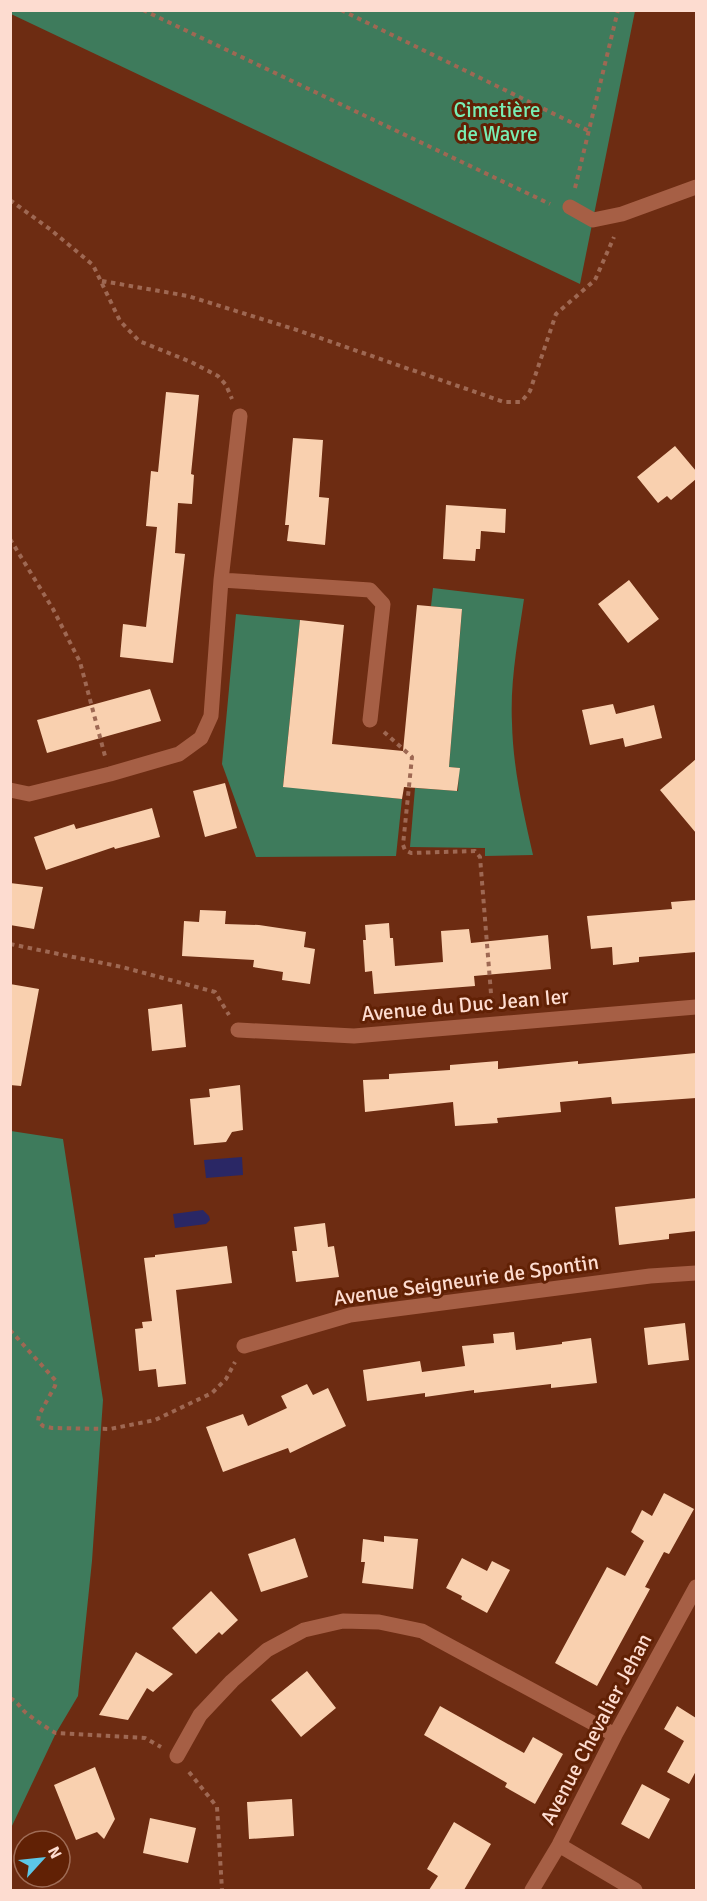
<svg xmlns="http://www.w3.org/2000/svg" width="707" height="1901" font-family="Signika,sans-serif">
	<style>
		.green { fill: #3e7b5c }
		.water { fill: #2a2765 }
		.building { fill: #f9d0af }
		.lines { fill: none; stroke-linecap: round; stroke-linejoin: round }
		.path { stroke: #9e6853; stroke-width: 4; stroke-dasharray: 4.5 4.5; stroke-linecap: butt }
		.street { stroke: #a65f45; stroke-width: 15 }
		.labels { text-anchor: middle; stroke-width: 6; stroke-linejoin: round; paint-order: stroke }
		.park-label { font-size: 21px; fill: #78eeb4; stroke: #612105 }
		.street-label { font-size: 21px; fill: #fddcd0; stroke: #612105 }
	</style>
	<rect width="100%" height="100%" fill="#6d2c12"/>
	<!-- green -->
	<path class="green" d="M10,11H635L580,284L11,14Z
		M433,588L524,599C518,640 510,681 512,723C513,768 523,811 533,855L485,856V848L410,847L415,788L458,791L459,768L449,767L462,610L431,606Z
		M236,614L300,620L283,786L402,799L396,856L256,857L222,764Z
		M11,1131L63,1139L103,1400L92,1561L78,1696L56,1733L11,1828Z"/>
	<!-- water -->
	<path class="water" d="M242,1157L243,1175L206,1178L204,1160Z
		M203,1210L209,1216L210,1220L206,1224L175,1228L173,1214Z"/>
	<!-- building -->
	<path class="building" d="M166,392L199,395L191,474L194,475L192,504L178,503L175,553L185,554L173,663L120,657L123,624L146,627L157,527L146,526L151,471L158,472Z
		M293,438L323,440L319,497L329,498L325,545L287,541L289,525H285Z
		M675,446L696,471V479L671,500L667,496L658,503L637,477Z
		M446,505L506,509L505,533L481,531L480,549H476L475,561L443,559Z
		M629,580L659,619L628,643L598,604Z
		M417,605L462,609L449,767L460,768L457,791L404,787L402,799L283,787L300,620L344,625L332,744L403,751Z
		M150,689L161,721L47,753L37,720Z
		M613,704L616,714L654,705L662,738L625,747L623,738L590,745L582,710Z
		M696,759V833L660,790Z
		M225,783L237,828L205,837L193,791Z
		M152,808L160,837L115,849L114,847L46,870L34,837L74,824L76,829Z
		M10,883L43,887L34,929L10,925Z
		M696,900V952L639,957V962L613,965L612,947L591,949L587,916L672,909L671,902Z
		M200,910L226,911L225,924L259,925L306,932L304,947L315,949L310,984L282,980L283,972L253,967L254,960L182,956L184,921L199,922Z
		M389,923L390,938H393L395,966L443,962L441,931L469,929L471,943L548,935L551,969L474,976L475,986L374,994L372,971L365,972L363,940H366L365,925Z
		M10,984L39,989L21,1086L10,1085Z
		M182,1004L186,1047L152,1051L148,1009Z
		M696,1053V1098L612,1104L611,1097L560,1102L561,1112L497,1118L498,1123L455,1126L453,1102L365,1112L363,1080L389,1079V1074L450,1070V1065L498,1061V1069L578,1061V1064Z
		M240,1085L243,1130L232,1132L226,1142L194,1145L190,1099L210,1097L209,1089Z
		M696,1198V1231L669,1234V1239L619,1245L615,1207Z
		M325,1223L328,1247L334,1246L339,1277L296,1282L292,1251H297L294,1227Z
		M227,1246L232,1283L176,1290L186,1384L158,1387L156,1369L139,1371L135,1329L143,1328L142,1322L152,1321L144,1258L155,1257V1255Z
		M685,1323L689,1360L648,1365L644,1328Z
		M514,1332L516,1350L562,1344V1342L591,1338L597,1383L551,1388V1384L474,1393V1390L425,1397V1393L367,1401L363,1370L420,1361L422,1372L465,1366L462,1346L494,1343L493,1334Z
		M307,1384L313,1395L328,1388L346,1426L290,1453L288,1448L223,1472L206,1427L243,1414L248,1426L287,1408L281,1396Z
		M664,1493L694,1509L669,1554L664,1552L645,1587L650,1589L597,1686L555,1663L607,1567L625,1576L644,1541L631,1532L642,1510L652,1516Z
		M384,1536L418,1539L413,1589L362,1583L365,1562H361L363,1539L384,1542Z
		M295,1538L308,1577L261,1592L248,1554Z
		M462,1558L487,1571L492,1561L510,1570L487,1613L461,1599L462,1596L446,1588Z
		M211,1591L238,1620L222,1635L219,1632L196,1654L172,1628Z
		M136,1652L173,1674L153,1692L147,1688L128,1720L99,1715Z
		M307,1671L336,1708L301,1737L271,1700Z
		M440,1706L524,1753L533,1737L563,1754L535,1804L505,1787L507,1783L424,1735Z
		M677,1706L696,1718V1771L689,1784L667,1772L684,1741L664,1729Z
		M95,1767L115,1819L104,1839L97,1832L76,1840L54,1785Z
		M642,1784L670,1799L649,1839L621,1824Z
		M292,1799L294,1836L249,1839L247,1802Z
		M150,1818L196,1828L188,1863L143,1853Z
		M454,1822L491,1844L464,1890H429L438,1876L427,1869Z"/>
	<g class="lines">
		<!-- path -->
		<path class="path" d="M143,10L550,204
			M341,10L589,131
			M575,188L618,10
			M10,200L51,230L93,265L120,321L139,341L191,362L218,376L226,385L232,399
			M102,281L188,296L297,330L504,402H521L530,391L556,314L595,280L614,237
			M10,539L53,609L80,662L105,756
			M384,732L412,757L403,845L405,850L411,853L475,851L480,857L492,1006
			M10,944L122,967L215,992L229,1015
			M10,1330L56,1381L55,1386L39,1415L38,1421L43,1426L52,1428L110,1429L155,1420L212,1393L226,1379L235,1362
			M10,1698C18,1702 19,1706 24,1711C26,1714 54,1733 56,1733L145,1738L161,1747
			M189,1772L217,1807L222,1890"/>
		<!-- street -->
		<path class="street" d="M570,207L593,220L622,214L696,187
			M221,580L370,590L383,604L370,720
			M10,790L29,794L110,774L179,754L201,738L211,716L221,580L240,416
			M238,1030L354,1036L696,1007
			M244,1346L350,1315L650,1276L696,1273
			M177,1756L200,1715L232,1681L267,1650L304,1630L343,1621L379,1622L422,1631L615,1735
			M559,1845L635,1890
			M532,1890L559,1845L615,1735L696,1587"/>
	</g>
	<g class="labels">
		<!-- park labels -->
		<g class="park-label">
			<text x="497" y="117">Cimetière<tspan x="497" dy="24">de Wavre</tspan></text>
		</g>
		<!-- street labels -->
		<g class="street-label">
			<text transform="translate(465 1005) rotate(-5)" y="7">Avenue du Duc Jean Ier</text>
			<text transform="translate(466 1280) rotate(-8)" y="7">Avenue Seigneurie de Spontin</text>
			<text transform="translate(596 1729) rotate(-62)" y="7">Avenue Chevalier Jehan</text>
		</g>
	</g>
	<!-- border -->
	<rect width="707" height="1901" fill="none" stroke="#fddcd0" stroke-width="24"/>
	<!-- north arrow -->
	<g transform="translate(42 1859) rotate(63)"><circle r="28" fill="#612105" stroke="#9f6c56" stroke-width="1.5"/>
	<path d="M0-4.5L10 22L0 15L-10 22Z" fill="#5cc7e7"/>
	<text y="-9" font-size="16" font-weight="bold" text-anchor="middle" fill="#fddcd0">N</text>
	</g>
</svg>
